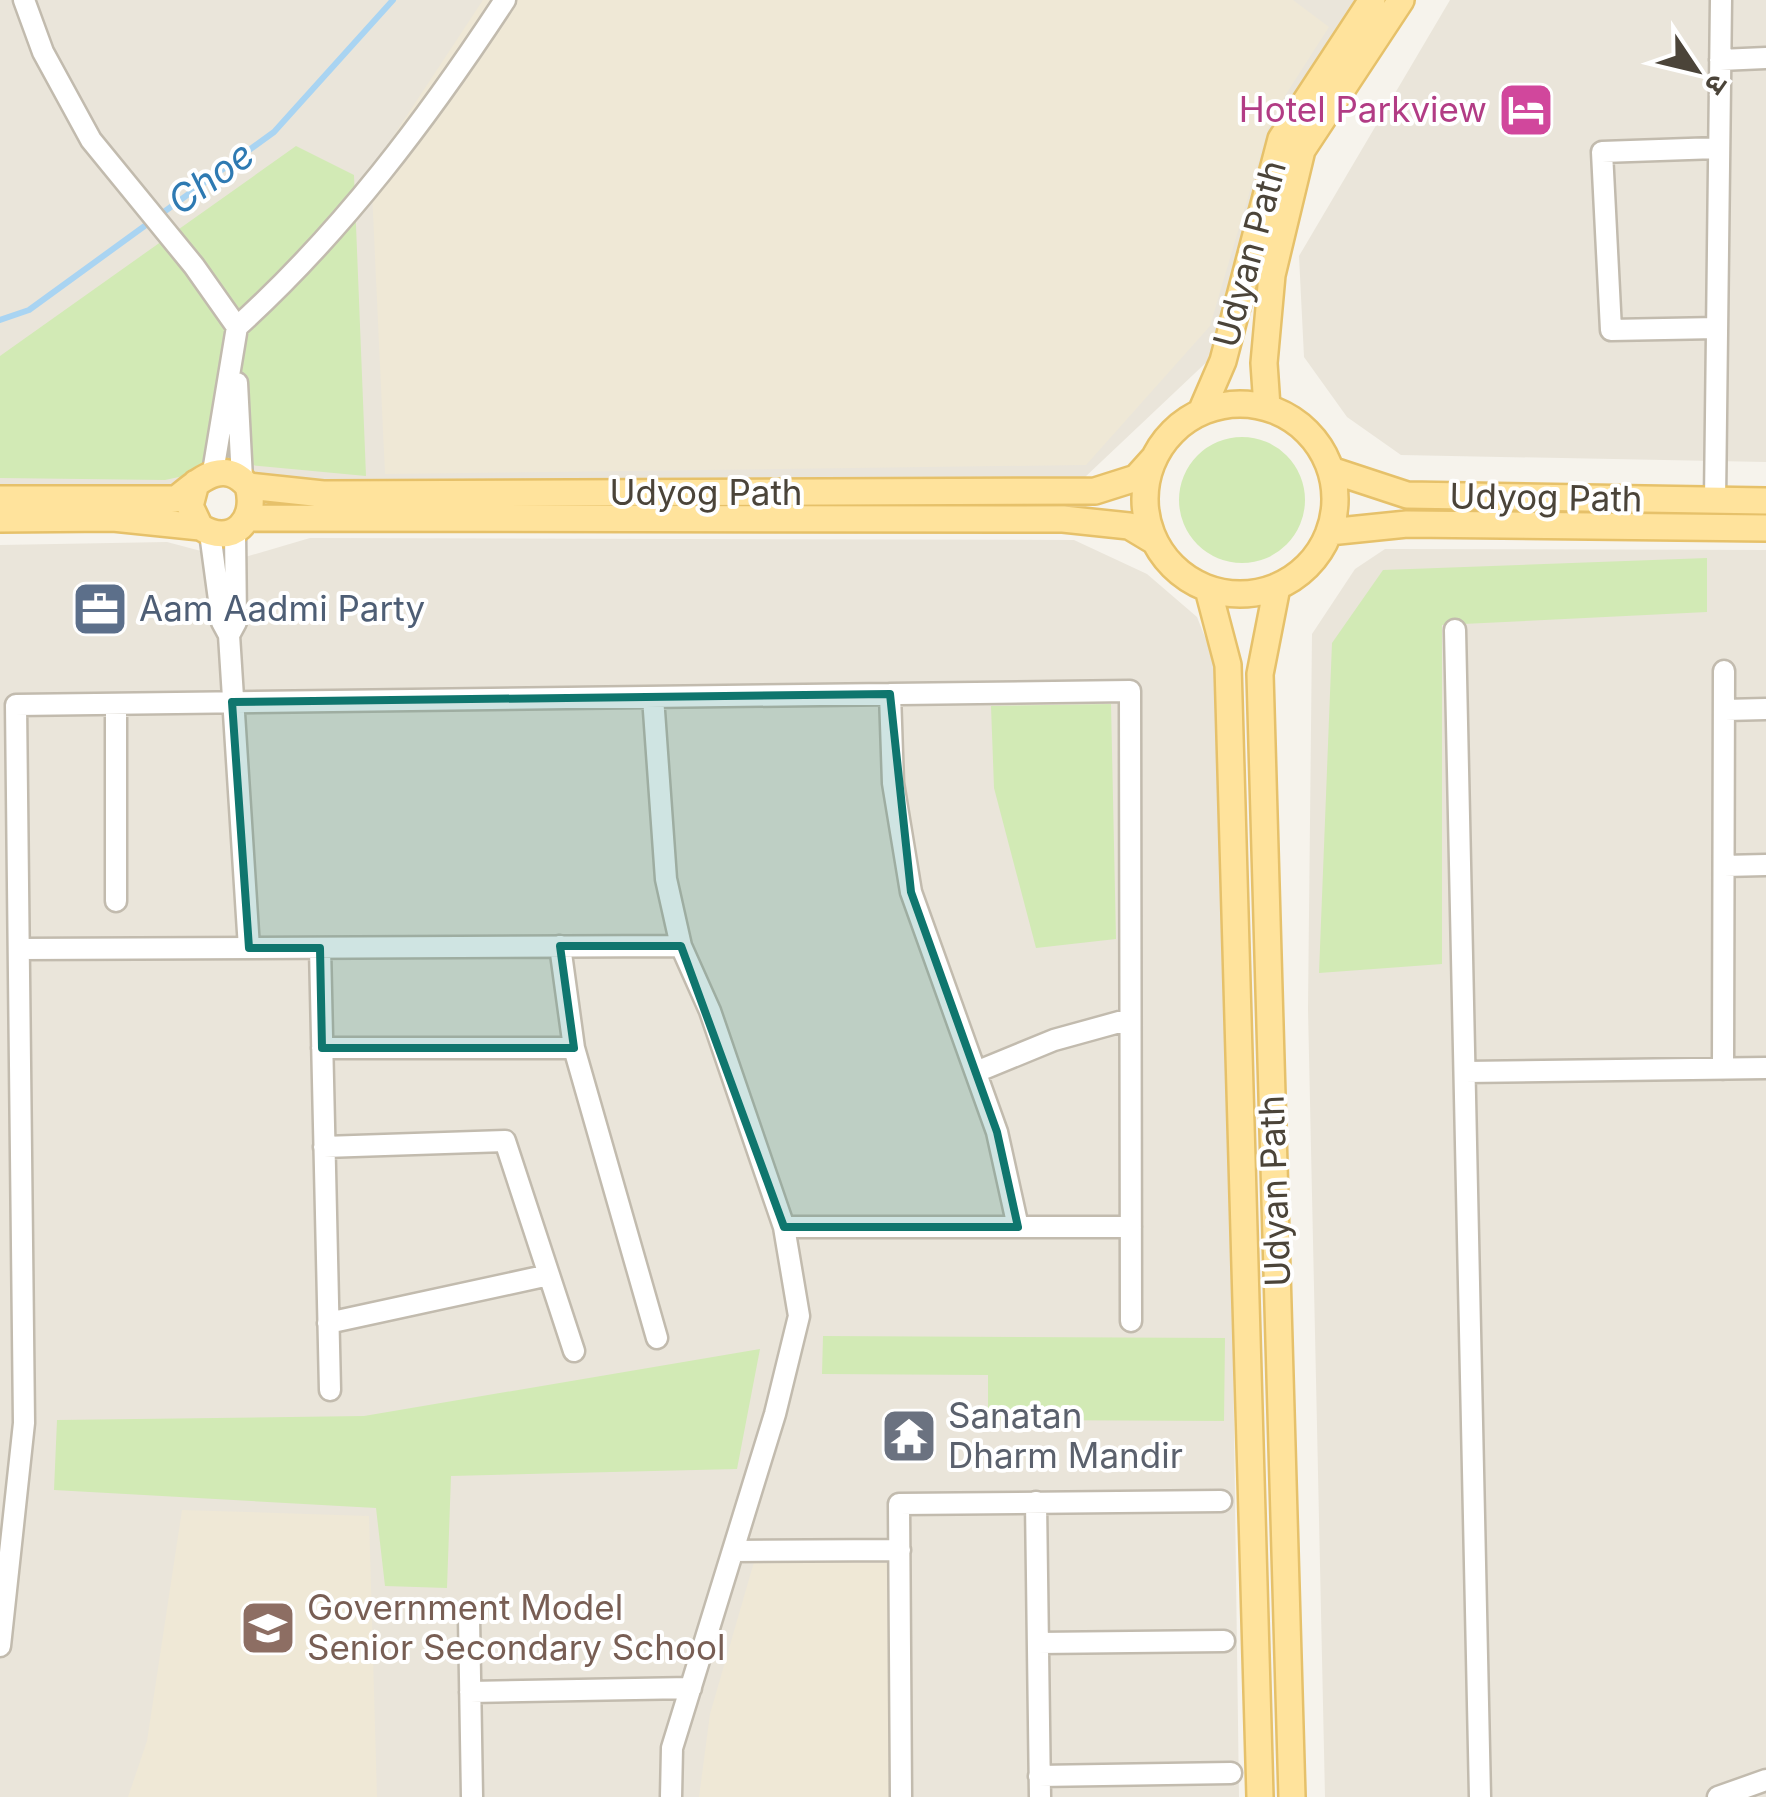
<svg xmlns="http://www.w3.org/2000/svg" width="1766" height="1797" font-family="Inter,'Noto Sans Devanagari',sans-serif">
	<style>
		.residential { fill: #eae5da }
		.education { fill: #efe8d6 }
		.green { fill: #d2eab5 }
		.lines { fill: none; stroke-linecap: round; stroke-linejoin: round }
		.stream { stroke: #a9d4f2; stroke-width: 6 }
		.minor-casing { stroke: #c2bbae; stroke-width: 25 }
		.major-casing { stroke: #e6c16a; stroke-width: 30 }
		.minor { stroke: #fff; stroke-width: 20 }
		.major { stroke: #ffe39c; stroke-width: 25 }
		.marked { fill: #0f766e; fill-opacity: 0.2; stroke: #0f766e; stroke-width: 8; stroke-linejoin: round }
		.labels { text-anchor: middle; stroke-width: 8; stroke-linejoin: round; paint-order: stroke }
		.hotel-label { font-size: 35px; fill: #b23c85; stroke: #fff; text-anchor: end }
		.street-label { font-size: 35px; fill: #4b4439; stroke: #fff }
		.service-label { font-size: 35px; fill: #4e5e75; stroke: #fff; text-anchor: start }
		.worship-label { font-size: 35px; fill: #5b616d; stroke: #fff; text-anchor: start }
		.education-label { font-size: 35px; fill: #785e54; stroke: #fff; text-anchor: start }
		.water-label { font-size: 38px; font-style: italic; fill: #2e7ab2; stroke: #fff }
	</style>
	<rect width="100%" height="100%" fill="#f6f3ec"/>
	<!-- residential -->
	<path class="residential" d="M0,0H1356L1327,49L1212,357L1084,478L291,484L235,469L162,486L0,485Z
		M1450,0H1766V462L1401,455L1347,417L1304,357L1299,256Z
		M310,538L1074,540L1147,574L1197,617L1224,685L1239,1797H0V545L167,542L235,560Z
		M1385,549L1766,550V1797H1325L1308,1009L1312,634L1355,569Z"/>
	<!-- education -->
	<path class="education" d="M483,0H1293L1329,27L1272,116L1210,326L1086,465L385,474L371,170Z
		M182,1510L369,1516L377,1797H128L147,1741Z
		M754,1562L887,1563L889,1797H699L710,1714Z"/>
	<!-- green -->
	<path class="green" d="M296,146L354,175L366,476L239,464L165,480L0,478V356Z
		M1179 500a63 63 0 1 1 126 0a63 63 0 1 1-126 0Z
		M1707,558V612L1442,625V964L1319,973L1332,643L1383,570Z
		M1111,704L1116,939L1036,948L994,788L991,706Z
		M823,1336L1225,1338L1224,1421L988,1420V1375L822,1374Z
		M760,1349L737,1469L451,1476L447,1588L385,1586L376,1508L54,1490L57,1420L364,1416Z"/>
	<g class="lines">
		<!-- stream -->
		<path class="stream" d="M0,320L29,310L274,132L393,0"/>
		<!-- minor casing -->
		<g class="minor-casing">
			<path id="minor" d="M24,0L43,52L91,140L194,266L237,327L213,472
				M1720,60L1766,58
				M237,327C342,232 427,119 505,0
				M1717,328L1611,330L1602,152L1717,148
				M237,383L242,479
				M1715,500L1721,0
				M210,533L222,622L229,635L249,948
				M1455,630L1480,1797
				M229,635L236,622L235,533
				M890,694L893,783L911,892L997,1132L1018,1227
				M653,697L666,879L681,946L710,1011L784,1227L799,1316L775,1414L672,1748L671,1797
				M1725,710L1766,709
				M1724,866L1766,865
				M116,901V704
				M560,946L574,1048L657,1338
				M320,948L330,1390
				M19,949L681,946
				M322,1048H574
				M1723,1069L1724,671
				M976,1072L1054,1040L1130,1019
				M1465,1072L1766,1068
				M324,1147L505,1141L574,1351
				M784,1227H1131
				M328,1323L549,1275
				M1036,1502L1040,1797
				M733,1551L900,1550
				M469,1617L472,1797
				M1038,1643L1224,1641
				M0,1646L24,1423L16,705L1130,691L1131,1321
				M470,1692L691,1688
				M1039,1776L1231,1773
				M901,1797L899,1504L1221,1501
				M1718,1797L1766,1780"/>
		</g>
		<!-- major casing -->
		<g class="major-casing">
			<path id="major" d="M1145 499a95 95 0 1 1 190 0a95 95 0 1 1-190 0Z
				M1267,407L1264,363L1272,275L1302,150L1401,0
				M1201,412L1223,361L1281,139L1372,0
				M1331,470L1407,495L1766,501
				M248,486L323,494L1095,491L1136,478L1154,458
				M0,499H176C199,481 223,457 248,486C258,520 233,547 200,527L190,506L196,483
				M249,518L1063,519L1129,526L1154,541
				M0,519L113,518L200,527
				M1329,532L1407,524L1766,528
				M1277,587L1260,674L1292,1797
				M1208,589L1228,665L1260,1797"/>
		</g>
		<!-- minor -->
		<use href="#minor" class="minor"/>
		<!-- major -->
		<use href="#major" class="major"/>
	</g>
	<!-- marked area -->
	<path class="marked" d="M890,694L911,892L997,1132L1018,1227H784L681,946H560L574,1048H322L320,948H249L232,702Z"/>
	<!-- icons -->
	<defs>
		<g id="hotel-square" transform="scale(2.875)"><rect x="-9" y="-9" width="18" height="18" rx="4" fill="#d1479c" stroke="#fff"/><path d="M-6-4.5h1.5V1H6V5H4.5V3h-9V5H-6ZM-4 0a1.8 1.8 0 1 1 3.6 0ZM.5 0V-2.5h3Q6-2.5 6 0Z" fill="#fff"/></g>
		<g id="office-square" transform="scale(2.875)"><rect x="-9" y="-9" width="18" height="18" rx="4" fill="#5c6f8a" stroke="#fff"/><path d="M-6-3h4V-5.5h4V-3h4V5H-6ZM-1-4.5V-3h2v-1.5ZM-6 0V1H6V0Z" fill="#fff"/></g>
		<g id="temple-square" transform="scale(2.875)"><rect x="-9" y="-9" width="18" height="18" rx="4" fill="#6b7280" stroke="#fff"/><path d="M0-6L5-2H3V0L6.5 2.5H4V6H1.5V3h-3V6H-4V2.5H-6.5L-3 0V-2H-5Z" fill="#fff"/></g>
		<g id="school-square" transform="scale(2.875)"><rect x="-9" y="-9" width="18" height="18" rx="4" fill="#8d6e63" stroke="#fff"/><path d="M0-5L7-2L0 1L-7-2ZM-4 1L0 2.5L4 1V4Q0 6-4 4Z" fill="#fff"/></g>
	</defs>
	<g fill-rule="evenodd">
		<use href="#hotel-square" x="1526" y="110"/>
		<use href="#office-square" x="100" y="609"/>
		<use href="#temple-square" x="909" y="1436"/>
		<use href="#school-square" x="268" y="1628"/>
	</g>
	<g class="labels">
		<!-- hotel labels -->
		<g class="hotel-label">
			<text x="1487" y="122">Hotel Parkview</text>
		</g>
		<!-- street labels -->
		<g class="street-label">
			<text transform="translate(1250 254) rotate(-75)" y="12">Udyan Path</text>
			<text x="706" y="505">Udyog Path</text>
			<text transform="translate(1546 498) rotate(1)" y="12">Udyog Path</text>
			<text transform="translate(1275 1191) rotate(-92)" y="12">Udyan Path</text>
		</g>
		<!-- service labels -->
		<g class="service-label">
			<text x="139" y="621">Aam Aadmi Party</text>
		</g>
		<!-- worship labels -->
		<g class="worship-label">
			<text x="948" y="1428">Sanatan<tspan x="948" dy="40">Dharm Mandir</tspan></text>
		</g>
		<!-- education labels -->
		<g class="education-label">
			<text x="307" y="1620">Government Model<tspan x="307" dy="40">Senior Secondary School</tspan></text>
		</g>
		<!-- water labels -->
		<g class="water-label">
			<text transform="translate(211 178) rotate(-36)" y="13">Choe</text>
		</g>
	</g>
	<!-- north arrow -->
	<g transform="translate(1696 70) rotate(125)" stroke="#ffffff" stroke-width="8" paint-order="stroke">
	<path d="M0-8L18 38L0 25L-18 38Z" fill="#4b4439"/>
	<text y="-15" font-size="28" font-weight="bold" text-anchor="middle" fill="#4b4439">उ</text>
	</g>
</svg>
